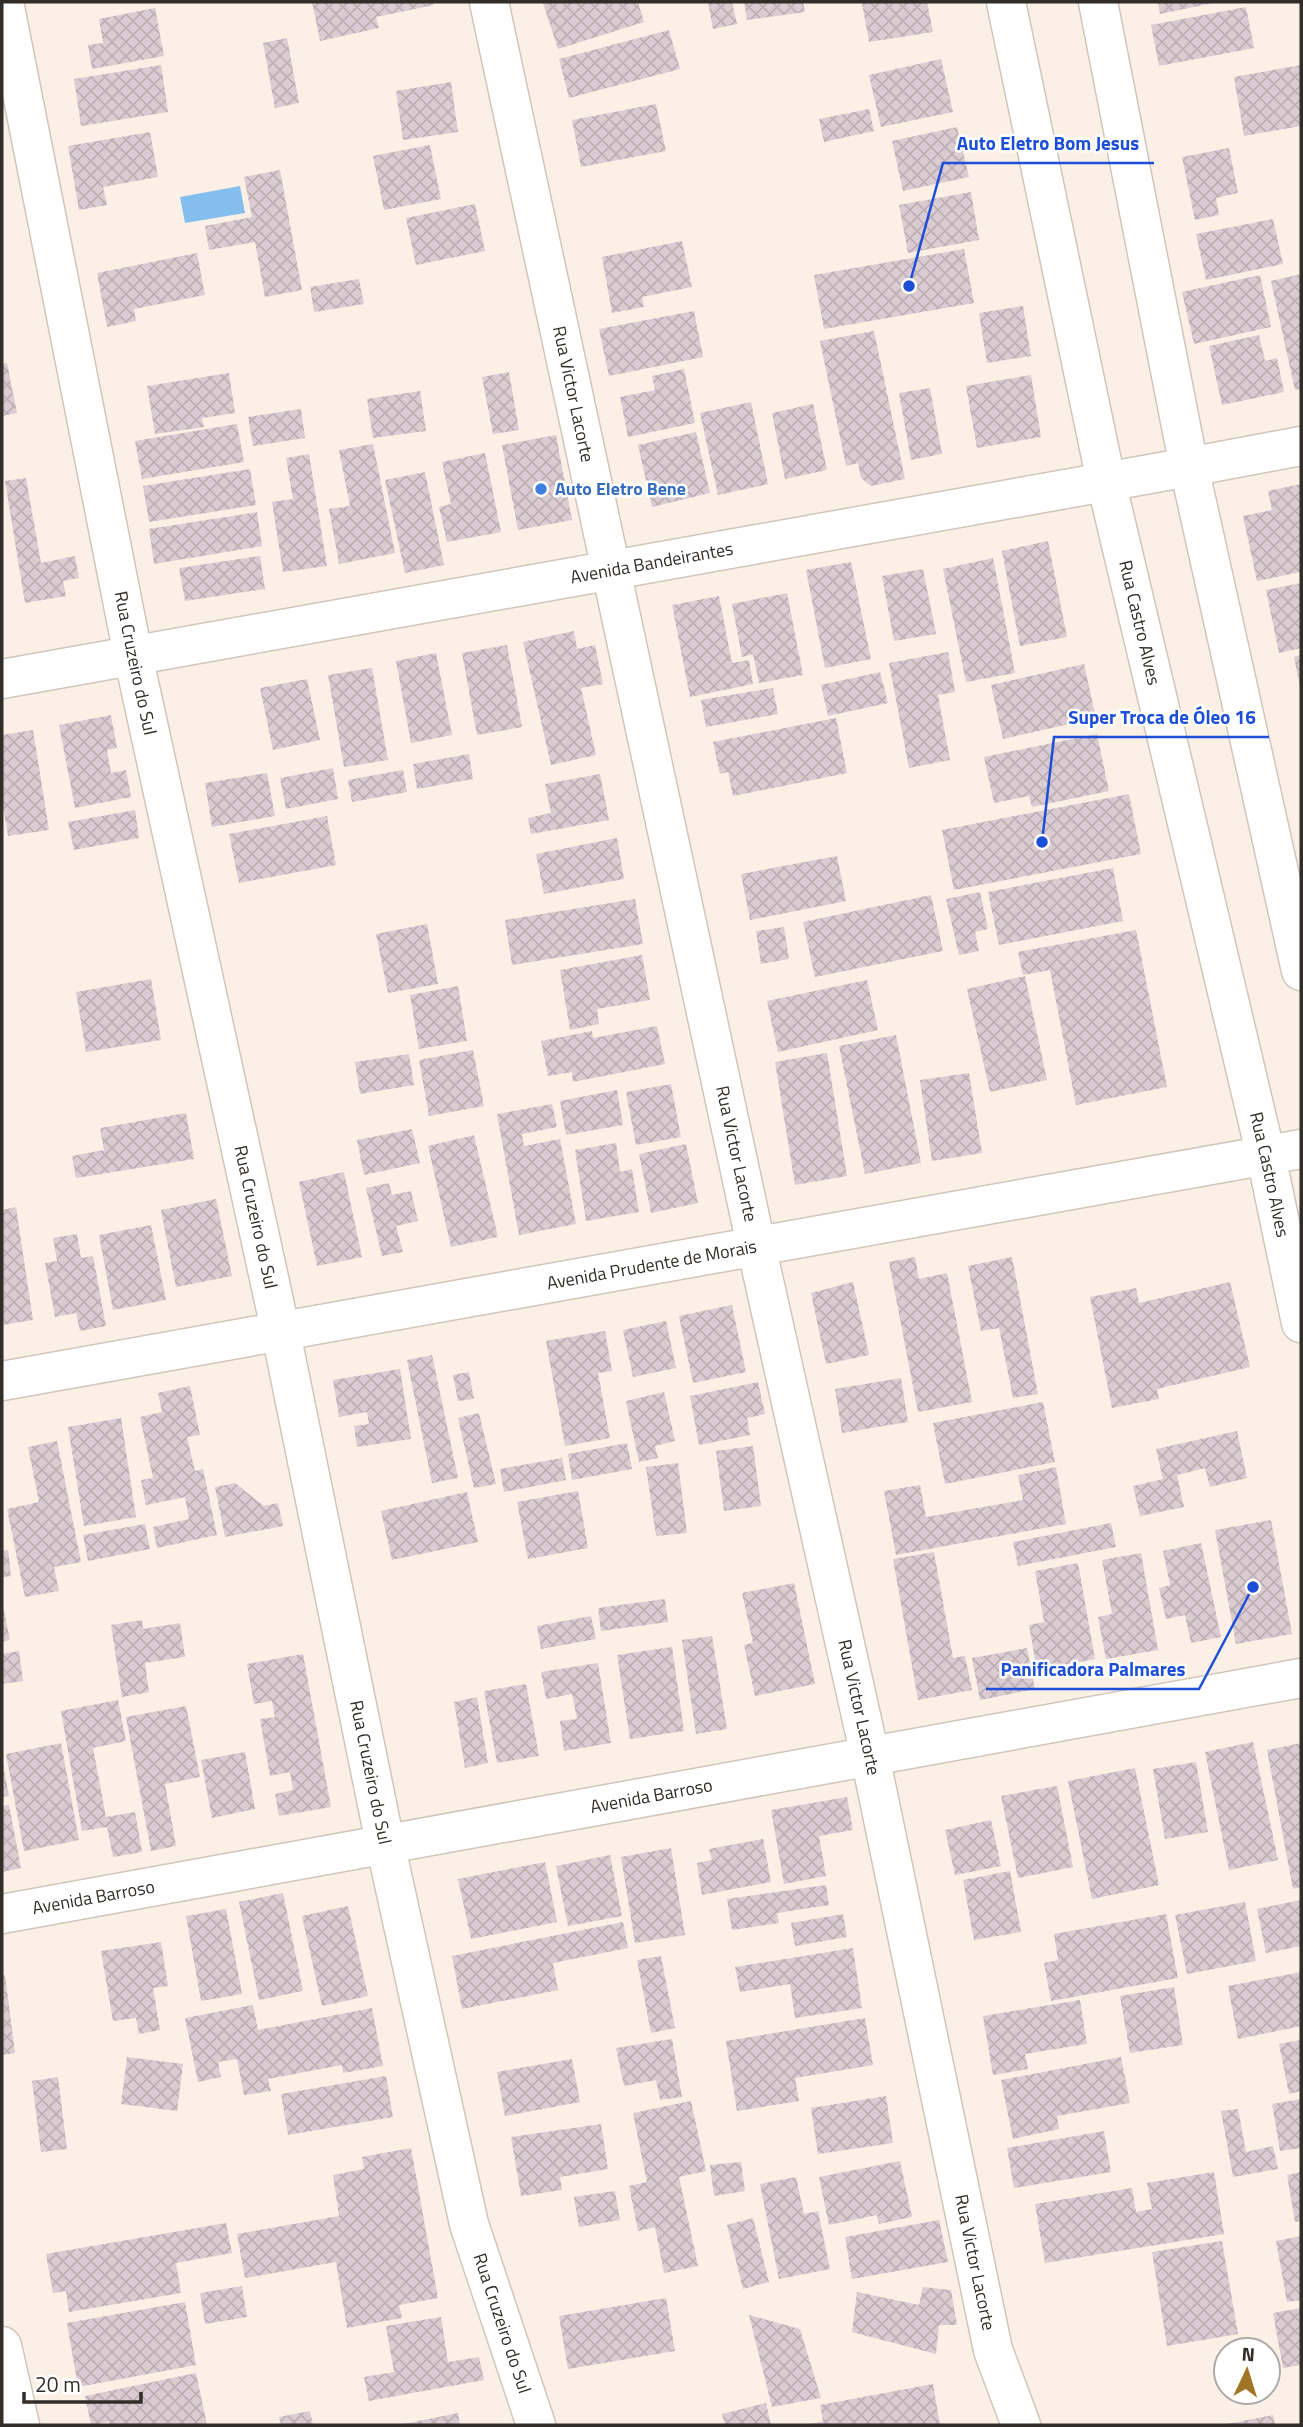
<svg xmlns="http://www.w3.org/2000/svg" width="1303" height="2427" font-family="'Titillium Web',sans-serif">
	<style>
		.water { fill: #84beee }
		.building { fill: url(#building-cross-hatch) }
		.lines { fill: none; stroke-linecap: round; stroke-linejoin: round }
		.minor-casing { stroke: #d0c6bb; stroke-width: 41 }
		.tertiary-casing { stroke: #d0c6bb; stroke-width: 41 }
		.secondary-casing { stroke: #d0c6bb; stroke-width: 41 }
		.minor { stroke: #fff; stroke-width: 38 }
		.tertiary { stroke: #fff; stroke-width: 38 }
		.secondary { stroke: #fff; stroke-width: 38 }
		.shop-dot { fill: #3f7fe0; stroke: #fff; stroke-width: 2.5 }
		.labels { text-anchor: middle; stroke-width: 5; stroke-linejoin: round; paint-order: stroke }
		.street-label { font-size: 18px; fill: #312d29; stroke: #fff }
		.shop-label { font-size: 18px; font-weight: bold; fill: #366cbe; stroke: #fff; text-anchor: start }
		.leader { fill: none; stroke: #1d4ed8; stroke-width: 2.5 }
		.callout-dot { fill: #1d4ed8; stroke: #fff; stroke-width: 2.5 }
		.callout-label { font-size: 19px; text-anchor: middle; font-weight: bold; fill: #1d4ed8; stroke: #fff; stroke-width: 5; stroke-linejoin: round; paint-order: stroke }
	</style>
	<defs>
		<pattern id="building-cross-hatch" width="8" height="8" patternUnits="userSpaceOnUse" patternTransform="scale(1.75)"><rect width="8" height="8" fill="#dbccd3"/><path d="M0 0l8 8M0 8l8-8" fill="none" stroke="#bcb0b5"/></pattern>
	</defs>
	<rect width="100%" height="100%" fill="#fbf0e5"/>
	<!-- water -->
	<path class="water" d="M240,186L245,213L185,223L180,197Z"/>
	<!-- building -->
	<path class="building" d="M312,2H433L434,5L376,17L379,28L320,41Z
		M546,2H638L644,22L558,49L543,3Z
		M708,2H732L737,24L713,29Z
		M744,2H803L805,12L747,20Z
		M872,2H927L933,32L869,42L862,3Z
		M1158,2H1213V3L1160,14Z
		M1246,7L1254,48L1159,66L1151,25Z
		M155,8L164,56L92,69L88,45L103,43L99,19Z
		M669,30L680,69L569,98L559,59Z
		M287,38L299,103L275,108L263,43Z
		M941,59L953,112L881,127L869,75Z
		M161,65L168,112L81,126L74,79Z
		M1301,65V126L1244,136L1234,77Z
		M451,82L458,132L403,140L396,91Z
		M656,104L666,151L581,167L572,120Z
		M869,109L874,131L824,142L819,119Z
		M957,127L969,177L903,191L892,141Z
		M150,132L158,177L103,187L107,205L79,210L68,146Z
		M430,145L441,199L384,210L373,156Z
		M1229,148L1238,193L1216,198L1219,215L1195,220L1182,157Z
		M280,170L302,290L265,297L255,242L209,250L205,226L252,217L244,177Z
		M971,192L979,240L908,253L899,205Z
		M475,204L485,251L416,265L406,218Z
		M1273,219L1283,264L1206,280L1196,234Z
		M682,241L692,287L642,297L644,307L612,313L602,257Z
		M964,249L974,303L824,329L814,275Z
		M197,253L205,295L134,309L136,321L107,327L97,273Z
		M1301,274V389L1295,390L1271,281Z
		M1260,275L1271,327L1194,344L1182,292Z
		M359,279L364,304L314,312L310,287Z
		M1023,306L1031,356L987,363L979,313Z
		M694,311L703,357L609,376L599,329Z
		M874,331L905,479L871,486L861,478L858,463L846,466L820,341Z
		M1259,335L1265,361L1277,358L1284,392L1222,405L1209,346Z
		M7,363L17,413L2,416V364Z
		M684,369L695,423L628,437L620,397L655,390L652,376Z
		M509,372L519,430L493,434L482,377Z
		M229,373L235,413L202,418L204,427L155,434L147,386Z
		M1031,375L1041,437L977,448L966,386Z
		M930,388L942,454L911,460L899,393Z
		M420,391L426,431L373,438L367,399Z
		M751,402L768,484L718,495L700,413Z
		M813,404L827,470L785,479L772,413Z
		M301,409L305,438L253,446L248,417Z
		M237,424L244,462L142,479L135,441Z
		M696,432L710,493L652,507L638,445Z
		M556,435L572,520L518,530L502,445Z
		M373,444L395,553L339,564L329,509L350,506L339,450Z
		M485,453L501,532L447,542L439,507L451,504L442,462Z
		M309,454L327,566L283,572L272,502L293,499L286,458Z
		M250,469L256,505L149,522L143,486Z
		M425,472L444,565L405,573L385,480Z
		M26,478L41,563L75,556L79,578L63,581L66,596L25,603L5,481Z
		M1301,484V572L1257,581L1243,516L1272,510L1268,491Z
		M257,512L262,546L154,564L149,529Z
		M1048,541L1067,637L1020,646L1002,551Z
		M260,556L265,589L185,601L179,568Z
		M993,558L1015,673L966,682L943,569Z
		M851,562L871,659L825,668L806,570Z
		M923,569L936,634L894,641L882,576Z
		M1301,583V648L1279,653L1266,590Z
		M787,593L803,675L759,683L753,654L742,657L732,604Z
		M719,596L732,663L749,660L753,684L690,697L672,605Z
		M574,631L577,649L595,645L603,684L581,688L596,755L551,765L523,642Z
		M507,645L522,727L477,735L462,653Z
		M948,652L955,692L938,695L950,760L909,768L889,663Z
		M436,653L452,735L411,743L396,661Z
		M1301,655V687H1300L1294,657Z
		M1084,664L1096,718L1003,739L991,685Z
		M372,668L388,760L344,767L328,675Z
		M880,672L888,703L828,716L821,685Z
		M307,679L320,740L273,750L260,688Z
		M773,688L778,714L706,727L701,700Z
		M111,715L117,748L107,750L111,773L126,770L131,797L75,808L59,725Z
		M836,718L847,773L733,796L728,772L720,774L713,742Z
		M33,730L49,830L8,836L2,800V735Z
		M1097,734L1109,791L1032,807L1029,796L994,803L984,757Z
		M469,754L473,779L417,789L413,764Z
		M333,768L338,799L286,809L280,778Z
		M403,770L407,792L352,802L348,780Z
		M267,773L275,816L212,827L205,783Z
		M600,774L609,820L531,834L528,818L551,813L545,784Z
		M1129,794L1141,854L954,890L942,830Z
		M135,810L139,838L74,850L68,822Z
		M327,816L336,865L239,883L229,834Z
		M617,838L624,879L544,894L536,854Z
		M837,856L846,901L750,920L741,874Z
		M1113,868L1123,921L999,945L988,892Z
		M980,892L988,929L975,932L979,951L959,955L946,899Z
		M931,895L943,951L815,977L803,922Z
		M635,899L643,944L512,965L505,920Z
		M427,924L438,984L388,993L376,934Z
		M784,927L789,959L761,964L756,931Z
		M1136,930L1167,1087L1076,1105L1050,970L1023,975L1018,952Z
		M642,955L650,1000L597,1009L599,1024L570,1030L560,970Z
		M1025,976L1047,1080L990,1092L967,989Z
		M151,979L161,1040L86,1052L76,992Z
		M867,980L878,1030L778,1052L767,1001Z
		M458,986L467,1041L419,1049L410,995Z
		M657,1026L665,1064L573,1082L572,1072L548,1076L541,1041L592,1031L593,1038Z
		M896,1035L921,1163L865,1174L839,1046Z
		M473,1050L484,1106L429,1116L419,1060Z
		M827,1053L847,1176L795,1185L775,1062Z
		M409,1054L414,1085L360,1094L355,1062Z
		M969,1073L982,1153L932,1161L920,1080Z
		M671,1084L681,1137L636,1145L626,1092Z
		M617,1090L623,1125L566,1135L560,1101Z
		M552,1104L557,1127L522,1134L524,1146L560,1139L576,1224L519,1235L497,1114Z
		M186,1113L194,1159L76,1178L72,1156L104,1150L100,1128Z
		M412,1129L420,1163L364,1175L357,1140Z
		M474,1135L498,1237L451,1247L428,1146Z
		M616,1143L620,1172L632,1169L639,1212L586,1221L575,1150Z
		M686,1144L698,1203L651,1213L639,1154Z
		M344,1172L362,1257L317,1266L299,1182Z
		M389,1183L392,1195L411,1191L418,1221L396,1226L403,1252L382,1256L366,1188Z
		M216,1199L232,1276L176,1287L161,1210Z
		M16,1207L33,1320L2,1325V1210Z
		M151,1225L166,1300L113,1310L99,1235Z
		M77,1234L81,1258L93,1256L106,1326L80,1331L76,1313L55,1317L45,1263L57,1261L53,1238Z
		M915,1257L919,1279L947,1273L972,1402L918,1412L889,1262Z
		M1012,1257L1038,1394L1013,1398L999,1328L981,1331L968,1266Z
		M853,1282L869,1355L826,1364L811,1293Z
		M1230,1282L1250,1367L1157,1389L1159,1399L1112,1408L1090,1297L1136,1288L1139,1303Z
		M732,1305L746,1372L693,1383L679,1316Z
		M666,1321L676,1368L633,1377L623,1330Z
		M605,1331L612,1371L598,1373L610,1438L565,1446L546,1341Z
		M432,1355L458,1478L432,1483L407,1360Z
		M400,1369L411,1439L357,1447L354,1426L369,1424L367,1412L339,1417L333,1380Z
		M469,1372L474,1399L458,1401L453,1375Z
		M901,1378L908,1422L842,1433L835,1389Z
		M758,1382L765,1414L747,1418L750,1435L699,1445L690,1396Z
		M190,1386L200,1435L187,1437L195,1471L203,1469L217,1535L157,1548L153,1527L189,1519L185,1497L146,1505L141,1480L153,1478L140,1417L162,1412L158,1393Z
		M664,1392L675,1441L655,1446L658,1458L639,1462L626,1401Z
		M1043,1402L1055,1462L945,1484L933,1423Z
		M479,1413L496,1484L474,1488L458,1418Z
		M121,1418L136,1517L84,1526L68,1427Z
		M1237,1431L1247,1478L1210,1487L1205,1468L1177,1475L1184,1507L1140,1516L1133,1486L1163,1479L1156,1449Z
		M57,1441L81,1562L54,1567L59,1591L25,1597L7,1509L39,1502L28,1447Z
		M627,1443L632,1469L572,1480L568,1454Z
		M753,1446L761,1506L724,1511L716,1451Z
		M562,1458L566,1480L504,1492L500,1469Z
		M678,1463L687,1533L656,1536L646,1467Z
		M1056,1467L1066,1524L896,1555L884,1491L920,1485L926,1517L1023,1500L1018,1475Z
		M235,1483L264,1506L278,1503L283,1526L225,1537L215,1487Z
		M578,1491L588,1548L528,1559L517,1502Z
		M467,1492L478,1542L392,1560L381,1511Z
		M1271,1520L1292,1634L1236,1644L1215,1530Z
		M1111,1523L1116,1547L1018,1566L1013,1542Z
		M145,1524L150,1549L88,1561L83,1535Z
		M1201,1543L1221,1637L1191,1643L1185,1615L1166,1619L1159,1588L1170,1585L1163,1551Z
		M8,1550L11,1576L2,1577V1551Z
		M934,1552L953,1658L965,1656L972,1690L918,1700L893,1559Z
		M1141,1553L1158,1650L1106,1659L1098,1617L1112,1614L1102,1560Z
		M1078,1563L1095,1659L1037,1670L1029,1625L1044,1622L1035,1571Z
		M794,1583L815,1684L755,1696L744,1645L753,1643L742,1593Z
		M665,1599L668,1622L601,1631L598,1608Z
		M2,1601L10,1640L2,1642Z
		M591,1616L596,1639L541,1649L537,1626Z
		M142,1620L143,1629L180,1623L185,1657L145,1663L149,1692L122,1697L111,1625Z
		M712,1636L727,1729L696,1734L682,1640Z
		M672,1647L684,1731L630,1739L617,1655Z
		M1027,1648L1035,1689L980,1700L972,1658Z
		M19,1651L23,1681L2,1684V1654Z
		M303,1654L331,1807L279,1816L275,1794L293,1790L290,1772L270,1776L260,1719L275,1717L272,1701L254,1704L247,1664Z
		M598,1663L611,1743L564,1751L560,1721L577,1719L572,1694L546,1699L541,1672Z
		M526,1684L539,1756L497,1763L484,1691Z
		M477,1697L488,1763L465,1768L454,1702Z
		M118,1700L126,1741L93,1748L106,1817L135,1812L142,1852L113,1857L107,1827L82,1831L61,1711Z
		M186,1706L200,1777L165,1784L176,1846L151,1851L126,1717Z
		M1253,1742L1278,1860L1229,1870L1205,1752Z
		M61,1743L79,1840L24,1851L6,1754Z
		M1301,1743V1887L1293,1889L1267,1750Z
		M245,1752L255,1809L212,1818L201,1760Z
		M2,1759L9,1796L2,1797Z
		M1196,1762L1208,1832L1165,1839L1153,1769Z
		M1135,1768L1159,1885L1092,1899L1068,1781Z
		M1057,1786L1073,1867L1018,1878L1001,1796Z
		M847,1797L853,1830L819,1836L826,1876L784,1884L771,1810Z
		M9,1805L21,1868L2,1872V1806Z
		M991,1820L1001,1866L955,1875L945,1830Z
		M763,1839L771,1882L702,1895L697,1863L712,1860L709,1849Z
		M671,1848L685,1935L635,1943L621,1857Z
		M610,1855L622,1916L568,1926L556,1866Z
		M545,1862L557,1922L471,1939L458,1879Z
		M1010,1871L1021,1932L974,1940L963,1880Z
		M826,1885L829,1905L777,1913L779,1923L732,1930L727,1899Z
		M283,1893L303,1991L259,2000L239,1902Z
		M1301,1900V1946L1266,1953L1257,1909Z
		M1245,1902L1256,1961L1187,1974L1175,1915Z
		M348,1906L368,1996L322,2006L302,1916Z
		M226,1909L242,1994L201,2001L186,1916Z
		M843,1914L847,1937L795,1946L791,1923Z
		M1166,1914L1178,1978L1051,2001L1044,1963L1058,1960L1054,1934Z
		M623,1922L628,1948L553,1963L558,1990L462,2009L452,1956Z
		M161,1942L168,1986L153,1988L160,2030L139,2034L136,2018L113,2021L101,1951Z
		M853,1948L862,2008L795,2018L790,1984L740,1992L735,1967Z
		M661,1956L675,2028L651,2033L637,1960Z
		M1301,1972V2026L1238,2039L1228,1986Z
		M2,1975H5L15,2053L2,2055Z
		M1174,1987L1183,2045L1130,2053L1120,1996Z
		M1080,2000L1087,2044L1025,2054L1028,2069L993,2075L983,2016Z
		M253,2005L258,2030L372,2008L383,2066L343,2073L342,2065L268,2079L271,2091L244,2095L237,2059L218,2062L221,2077L198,2082L185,2018Z
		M865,2018L873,2065L795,2078L799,2101L737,2111L726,2041Z
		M672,2039L682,2097L660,2100L656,2080L624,2086L616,2048Z
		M1301,2040V2091L1289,2094L1279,2044Z
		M127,2057L183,2064L177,2111L121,2104Z
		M1121,2057L1130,2103L1057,2116L1059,2129L1013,2139L1001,2080Z
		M572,2059L580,2102L505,2116L497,2072Z
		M386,2076L393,2117L288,2135L281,2094Z
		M58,2077L67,2149L41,2152L32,2081Z
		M886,2096L893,2143L818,2154L811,2108Z
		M1301,2099V2148L1280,2151L1272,2104Z
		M691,2101L706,2171L679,2177L698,2266L664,2273L655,2227L638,2231L629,2186L647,2182L633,2113Z
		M1238,2109L1246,2152L1273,2146L1278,2169L1233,2177L1221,2111Z
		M601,2124L608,2169L560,2177L562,2190L521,2196L511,2137Z
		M1104,2131L1111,2172L1014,2188L1007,2148Z
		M411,2148L438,2298L399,2305L402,2318L347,2328L336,2262L245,2278L237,2234L339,2216L333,2175L364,2169L362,2157Z
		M900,2161L912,2217L879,2224L877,2215L829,2225L819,2177Z
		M741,2162L745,2191L714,2196L710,2165Z
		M1214,2172L1224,2234L1045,2263L1035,2204L1132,2188L1136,2212L1152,2209L1147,2183Z
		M1301,2172V2221L1295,2222L1287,2175Z
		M796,2177L804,2214L818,2211L830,2269L779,2279L760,2184Z
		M615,2191L620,2220L579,2227L574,2197Z
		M753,2218L769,2282L743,2289L727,2225Z
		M939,2220L948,2262L852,2279L845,2237Z
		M226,2223L232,2253L176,2263L181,2293L69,2312L66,2291L53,2293L46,2254Z
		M1301,2236V2300L1287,2302L1276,2241Z
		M1222,2241L1238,2334L1167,2346L1152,2252Z
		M242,2286L247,2317L205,2324L200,2293Z
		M923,2287L951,2290L957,2325H939L936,2354L852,2332L857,2292L919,2305Z
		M666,2298L675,2351L568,2369L559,2316Z
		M185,2302L196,2365L78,2387L67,2323Z
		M1301,2308V2365L1283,2368L1273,2313Z
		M749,2315L800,2329L821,2398L772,2407Z
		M441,2317L448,2362L479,2357L484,2380L369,2401L364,2377L394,2372L386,2326Z
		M196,2373L207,2425H110L109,2422L91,2425L85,2396Z
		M933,2384L940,2425H808L823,2421L820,2405Z
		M766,2403L771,2425H725L722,2414Z
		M310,2411L313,2425H281L279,2417Z
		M458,2413L460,2425H404V2424Z
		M1273,2415L1275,2425H1227V2424Z"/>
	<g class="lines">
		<!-- minor casing -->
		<g class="minor-casing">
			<g id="minor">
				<path id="s1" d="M4,2L133,655L281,1333L385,1843L469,2224L536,2425"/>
				<path id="s2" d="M489,2L756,1245L870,1756L993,2350L1021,2425"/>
				<path d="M1189,467L1301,446"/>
				<path id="s3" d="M2,1914L1301,1678"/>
				<path d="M2,2346L20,2425"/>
			</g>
		</g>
		<!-- tertiary casing -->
		<g class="tertiary-casing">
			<g id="tertiary">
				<path id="s4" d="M2,679L1189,467"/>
				<path id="s5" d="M2,1381L1301,1149"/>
			</g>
		</g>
		<!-- secondary casing -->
		<g class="secondary-casing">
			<g id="secondary">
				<path id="s6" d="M1006,2L1106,481L1266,1156L1301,1323"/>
				<path d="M1098,2L1189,467L1301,971"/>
			</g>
		</g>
		<!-- minor -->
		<use href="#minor" class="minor"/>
		<!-- tertiary -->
		<use href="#tertiary" class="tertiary"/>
		<!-- secondary -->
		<use href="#secondary" class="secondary"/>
	</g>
	<!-- markers -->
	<circle class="shop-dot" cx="541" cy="489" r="7"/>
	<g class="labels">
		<!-- street labels -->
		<g class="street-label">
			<text dy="6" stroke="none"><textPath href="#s2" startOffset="401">Rua Victor Lacorte</textPath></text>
			<text dy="6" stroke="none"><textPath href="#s4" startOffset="660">Avenida Bandeirantes</textPath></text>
			<text dy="6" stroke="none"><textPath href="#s6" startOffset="635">Rua Castro Alves</textPath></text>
			<text dy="6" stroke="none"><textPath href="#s1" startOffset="674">Rua Cruzeiro do Sul</textPath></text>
			<text dy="6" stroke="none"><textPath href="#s2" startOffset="1178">Rua Victor Lacorte</textPath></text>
			<text dy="6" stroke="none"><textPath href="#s6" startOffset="1202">Rua Castro Alves</textPath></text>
			<text dy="6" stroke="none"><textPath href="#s1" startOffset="1241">Rua Cruzeiro do Sul</textPath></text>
			<text dy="6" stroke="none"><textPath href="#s5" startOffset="660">Avenida Prudente de Morais</textPath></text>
			<text dy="6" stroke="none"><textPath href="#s2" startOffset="1745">Rua Victor Lacorte</textPath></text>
			<text dy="6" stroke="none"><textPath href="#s1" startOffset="1808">Rua Cruzeiro do Sul</textPath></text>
			<text dy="6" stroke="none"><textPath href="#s3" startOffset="660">Avenida Barroso</textPath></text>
			<text dy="6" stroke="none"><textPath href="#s3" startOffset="93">Avenida Barroso</textPath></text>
			<text dy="6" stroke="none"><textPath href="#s2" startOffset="2312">Rua Victor Lacorte</textPath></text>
			<text dy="6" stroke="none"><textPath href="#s1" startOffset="2375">Rua Cruzeiro do Sul</textPath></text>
		</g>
		<!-- shop labels -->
		<g class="shop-label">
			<text x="555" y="495">Auto Eletro Bene</text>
		</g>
	</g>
	<!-- callouts -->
	<path class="leader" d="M909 286L943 163H1154M1042 842L1054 737H1269M1253 1587L1199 1689H986"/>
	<g class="callout-dot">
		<circle cx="909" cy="286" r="7"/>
		<circle cx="1042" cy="842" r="7"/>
		<circle cx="1253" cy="1587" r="7"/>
	</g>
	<g class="callout-label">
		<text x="1048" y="150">Auto Eletro Bom Jesus</text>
		<text x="1162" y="724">Super Troca de Óleo 16</text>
		<text x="1093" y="1676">Panificadora Palmares</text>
	</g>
	<!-- border -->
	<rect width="1303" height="2427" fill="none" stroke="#312d29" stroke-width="7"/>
	<!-- north arrow -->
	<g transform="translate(1247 2371) rotate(4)"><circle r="33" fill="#ffffff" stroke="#adaba9" stroke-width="2"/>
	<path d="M0-5L12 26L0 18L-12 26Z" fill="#a17426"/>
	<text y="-10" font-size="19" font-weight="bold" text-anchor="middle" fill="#312d29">N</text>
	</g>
	<!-- scale -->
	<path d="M24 2392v10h117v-10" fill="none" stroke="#312d29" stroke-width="3.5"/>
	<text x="35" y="2392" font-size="21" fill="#312d29" stroke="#ffffff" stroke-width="5" paint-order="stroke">20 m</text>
</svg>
